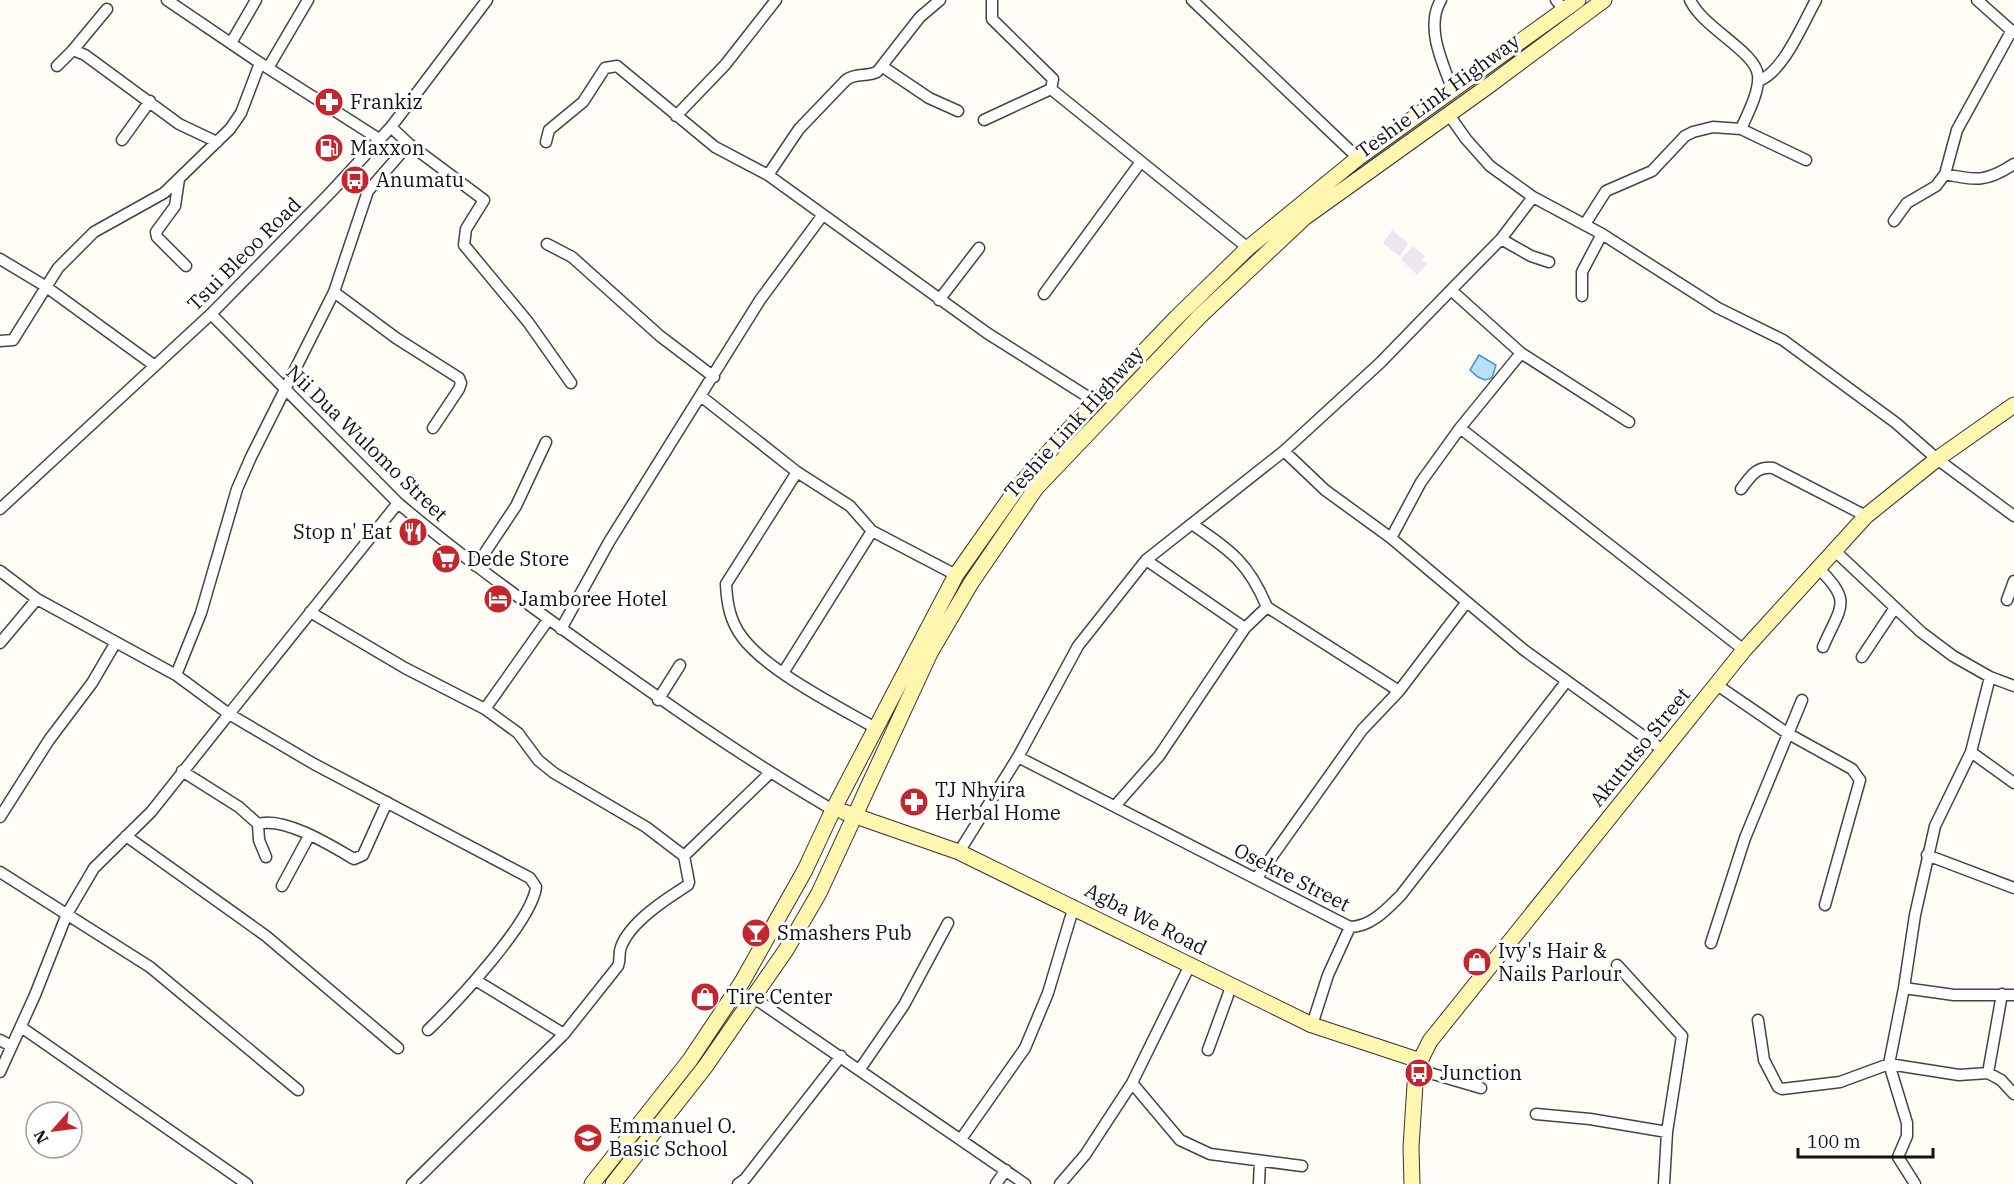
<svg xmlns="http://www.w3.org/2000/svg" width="2014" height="1184" font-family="'IBM Plex Serif',serif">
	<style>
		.industrial { fill: #eee6ef }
		.water { fill: #b9e0f7; stroke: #3f96cf; stroke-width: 1.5 }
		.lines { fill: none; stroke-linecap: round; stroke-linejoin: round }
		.street-casing { stroke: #444; stroke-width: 13 }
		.secondary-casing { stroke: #333; stroke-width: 17 }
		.street { stroke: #fff; stroke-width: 10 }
		.secondary { stroke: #fff6b0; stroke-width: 15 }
		.labels { text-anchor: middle; stroke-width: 6; stroke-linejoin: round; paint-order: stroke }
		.street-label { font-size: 20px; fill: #111; stroke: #fff }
		.poi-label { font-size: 20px; fill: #111; stroke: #fff; text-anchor: start }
	</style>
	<rect width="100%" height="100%" fill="#fffdf5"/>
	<!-- industrial -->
	<path class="industrial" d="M1392,230L1408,243L1400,257L1383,243Z
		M1413,246L1425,256L1422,261L1427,264L1417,275L1401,259Z"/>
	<!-- water -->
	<path class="water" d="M1479,355L1496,365L1492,378L1485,380L1478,377L1470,370Z"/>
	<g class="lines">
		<!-- street casing -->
		<g class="street-casing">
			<path id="street" d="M167,0L260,63L379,139
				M992,0V19L1053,79L1051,89L1248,248
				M1192,0L1358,158
				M1441,0C1425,26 1442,62 1452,88
				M1556,0L1564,10
				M1690,0C1703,28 1755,51 1758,75C1760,91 1747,115 1741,129
				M1977,0L2014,33
				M231,43L256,0
				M73,50L107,9
				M57,66L73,50L85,55L179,124L217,142
				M883,67L929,98L958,111
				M268,68L308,0
				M1758,81C1783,73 1803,23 1816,0
				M1449,115L1466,139L1490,166L1533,197L1602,234L1718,308L1783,340L1896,423L1937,459L2014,516
				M676,116L725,65L776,0
				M984,120L1051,89
				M391,127L409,144L484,200L466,229L464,245L528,322L571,383
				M122,140L150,101
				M546,142L549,130L583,102L605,68L617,66L715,147L768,175L987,333L1096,402
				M1945,174C1976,181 1987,182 2014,164
				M768,175L799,129L846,80C855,73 866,77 877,72L920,17L940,0
				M179,179L175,206L156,232L157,237L186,266
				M1894,221L1907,203L1936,186L1945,174L1957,130L2012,30
				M1585,224L1606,191L1652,171L1685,136L1693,132L1713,127L1741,129L1806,160
				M1501,239L1531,256L1549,262
				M547,244L572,257L660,336L714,377
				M0,259L45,286L155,366
				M334,292L396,338L459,378L461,383L459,389L433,428
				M1044,294L1140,163
				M1582,296V272L1602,234
				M939,300L979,248
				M211,314L398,503C458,554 522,600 586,646C667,704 747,760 833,810
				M0,341L13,340L58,268L94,232L164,193L230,129L241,113L260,63
				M1521,353L1629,422
				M702,397L797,472L726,584C727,604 730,621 742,637C767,671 839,707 877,729
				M1460,428L1744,650
				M1284,451L1380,363L1451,290
				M797,472L850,506L872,531L956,575
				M1741,489C1751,476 1756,466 1773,468L1866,516
				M398,503L229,714L176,675L201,613L237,489L251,457L334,292L368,191L409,144
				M0,509L211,314L330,193L391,127L487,0
				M1192,524C1231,551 1248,562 1267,607
				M1391,538L1421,482L1460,428L1521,353L1451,290L1501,239L1533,197
				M1835,551L1921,632L1953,656L1990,677L1971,752L1935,826L1915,915L1904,988L1954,995H2014
				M1146,560L1245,628
				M476,566L516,506L546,442
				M1818,568C1854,602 1840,607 1823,647
				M0,571L37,599L176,675
				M2007,600L2014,581
				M310,612L405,668L485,709
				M548,620L485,709L518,733L538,760L554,773L646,827L684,856
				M561,629L609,542L760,300L822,216
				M0,643L37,599
				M1862,657L1894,609
				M783,673L872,531
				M1990,677L2014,686
				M1717,685L1787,733L1852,769L1860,780L1825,905
				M658,700L680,665
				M1971,752L2014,783
				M1018,757L1350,927C1371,927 1387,909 1401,895L1566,682
				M182,771L239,807L258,824L259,840L266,857
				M1115,806L1159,756L1245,628L1267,607L1399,691
				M0,817L49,740L92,683L116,642
				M258,824C284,816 332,846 354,859L363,855L387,802
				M126,836L266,936L398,1048
				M959,852L1018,757L1078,646L1146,560L1284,451L1325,490L1391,538L1524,650L1664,751
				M1927,855L2014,888
				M0,872L150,967L298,1090
				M1256,879L1362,730L1399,691L1466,603
				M282,886L309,836
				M1711,943L1745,838L1802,700
				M1617,965L1682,1036L1667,1132L1664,1184
				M477,981L564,1034
				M1904,988L1889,1064L1907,1123V1136L1898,1157L1915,1184
				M754,998L1025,1184
				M1758,1020L1764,1060L1778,1087L1782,1089L1840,1082L1889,1064L1959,1075L1988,1073L2001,1080L2014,1094
				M1312,1025L1328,975L1350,927
				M21,1027L247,1184
				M0,1040L11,1046
				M1208,1050L1231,987
				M860,1069L904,1005L948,923
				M1416,1069L1481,1088
				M0,1072L35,995L67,914L94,868L151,812L229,714L314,764L530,878L536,887C532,922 455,1004 428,1030
				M1988,1073L2002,994
				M1132,1083L1180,1140L1210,1154L1302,1166
				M1536,1114L1590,1119L1667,1132
				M961,1139L1025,1048L1048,993L1074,906
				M412,1184L564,1034L618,966C621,959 618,954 621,947C630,922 666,899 688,885L689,882L684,856L770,773
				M738,1184L745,1179L841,1056
				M996,1184L1006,1170
				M1060,1184L1085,1155L1132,1083L1190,965
				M1259,1184L1260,1161"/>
		</g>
		<!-- secondary casing -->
		<g class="secondary-casing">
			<path id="secondary" d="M844,812L959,852L1312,1025L1418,1060
				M592,1184L690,1060L742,982L805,870L833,810L956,575L1018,487L1061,438L1177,317L1248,248L1358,158L1578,0
				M613,1184L705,1067L786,950L819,893L930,653L971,583L1036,488L1200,316L1304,218L1487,87L1604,0
				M1412,1184L1411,1147L1416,1069L1430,1041L1744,650L1866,516L1937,459L2014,405"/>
		</g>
		<!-- street -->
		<use href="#street" class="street"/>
		<!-- secondary -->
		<use href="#secondary" class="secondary"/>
	</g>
	<!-- icons -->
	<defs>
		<g id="pharmacy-disc" transform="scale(1.5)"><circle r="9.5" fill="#c4262e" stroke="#fff"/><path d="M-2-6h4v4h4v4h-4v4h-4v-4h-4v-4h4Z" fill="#fff"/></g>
		<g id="fuel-disc" transform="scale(1.5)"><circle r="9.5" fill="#c4262e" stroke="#fff"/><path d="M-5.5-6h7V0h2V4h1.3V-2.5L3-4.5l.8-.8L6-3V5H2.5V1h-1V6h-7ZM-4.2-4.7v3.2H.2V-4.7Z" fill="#fff"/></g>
		<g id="bus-disc" transform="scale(1.5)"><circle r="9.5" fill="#c4262e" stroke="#fff"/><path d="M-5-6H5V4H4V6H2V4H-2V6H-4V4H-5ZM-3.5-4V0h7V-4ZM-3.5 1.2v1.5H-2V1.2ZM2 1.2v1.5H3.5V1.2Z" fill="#fff"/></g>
		<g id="restaurant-disc" transform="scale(1.5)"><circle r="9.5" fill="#c4262e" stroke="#fff"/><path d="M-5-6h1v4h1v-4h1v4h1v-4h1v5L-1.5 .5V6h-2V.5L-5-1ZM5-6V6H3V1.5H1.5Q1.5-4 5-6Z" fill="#fff"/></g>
		<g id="supermarket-disc" transform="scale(1.5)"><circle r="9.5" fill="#c4262e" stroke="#fff"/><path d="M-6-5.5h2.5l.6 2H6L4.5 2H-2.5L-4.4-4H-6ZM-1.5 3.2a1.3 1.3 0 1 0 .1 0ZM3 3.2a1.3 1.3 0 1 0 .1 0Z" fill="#fff"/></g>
		<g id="hotel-disc" transform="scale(1.5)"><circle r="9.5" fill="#c4262e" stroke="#fff"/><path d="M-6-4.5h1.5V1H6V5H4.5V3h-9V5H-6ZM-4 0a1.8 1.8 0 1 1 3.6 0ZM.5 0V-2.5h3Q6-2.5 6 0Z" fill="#fff"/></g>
		<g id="bar-disc" transform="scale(1.5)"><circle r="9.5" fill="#c4262e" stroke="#fff"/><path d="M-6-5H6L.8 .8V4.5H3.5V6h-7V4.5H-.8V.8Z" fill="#fff"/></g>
		<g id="shop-disc" transform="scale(1.5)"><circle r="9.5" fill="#c4262e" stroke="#fff"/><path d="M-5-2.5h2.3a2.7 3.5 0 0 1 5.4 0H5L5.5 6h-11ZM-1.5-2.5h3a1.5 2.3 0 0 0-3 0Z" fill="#fff"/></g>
		<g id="school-disc" transform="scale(1.5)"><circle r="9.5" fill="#c4262e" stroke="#fff"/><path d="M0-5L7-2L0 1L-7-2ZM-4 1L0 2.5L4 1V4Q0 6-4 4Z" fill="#fff"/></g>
	</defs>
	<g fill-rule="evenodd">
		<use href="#pharmacy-disc" x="329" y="102"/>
		<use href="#fuel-disc" x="329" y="148"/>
		<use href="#bus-disc" x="355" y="180"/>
		<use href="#restaurant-disc" x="413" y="532"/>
		<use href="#supermarket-disc" x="446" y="559"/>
		<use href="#hotel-disc" x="498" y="599"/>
		<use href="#pharmacy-disc" x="914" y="802"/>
		<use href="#bar-disc" x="756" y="933"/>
		<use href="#shop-disc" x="1477" y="962"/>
		<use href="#shop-disc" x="705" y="997"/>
		<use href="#bus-disc" x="1419" y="1073"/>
		<use href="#school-disc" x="588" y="1138"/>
	</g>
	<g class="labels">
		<!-- street labels -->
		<g class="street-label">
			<text transform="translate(1438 96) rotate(-36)" y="7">Teshie Link Highway</text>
			<text transform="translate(244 254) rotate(-45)" y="7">Tsui Bleoo Road</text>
			<text transform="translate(1074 422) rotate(-48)" y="7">Teshie Link Highway</text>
			<text transform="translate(367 443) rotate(44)" y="7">Nii Dua Wulomo Street</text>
			<text transform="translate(1640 747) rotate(-51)" y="7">Akututso Street</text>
			<text transform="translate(1292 877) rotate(27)" y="7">Osekre Street</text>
			<text transform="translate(1146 919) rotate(27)" y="7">Agba We Road</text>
		</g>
		<!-- poi labels -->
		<g class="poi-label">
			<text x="350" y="109">Frankiz</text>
			<text x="350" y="155">Maxxon</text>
			<text x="376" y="187">Anumatu</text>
			<text x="392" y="539" text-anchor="end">Stop n' Eat</text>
			<text x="467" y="566">Dede Store</text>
			<text x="519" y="606">Jamboree Hotel</text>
			<text x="935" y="797">TJ Nhyira<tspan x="935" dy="23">Herbal Home</tspan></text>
			<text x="777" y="940">Smashers Pub</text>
			<text x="1498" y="958">Ivy's Hair &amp;<tspan x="1498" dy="23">Nails Parlour</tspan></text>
			<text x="726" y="1004">Tire Center</text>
			<text x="1440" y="1080">Junction</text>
			<text x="609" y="1133">Emmanuel O.<tspan x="609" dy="23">Basic School</tspan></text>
		</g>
	</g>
	<!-- north arrow -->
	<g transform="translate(54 1130) rotate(242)"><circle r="28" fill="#ffffff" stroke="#a0a0a0" stroke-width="1.5"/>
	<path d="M0-4.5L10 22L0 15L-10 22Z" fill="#c4262e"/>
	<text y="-9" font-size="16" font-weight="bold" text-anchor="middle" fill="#111111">N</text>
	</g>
	<!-- scale -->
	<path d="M1798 1148v9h135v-9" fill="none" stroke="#111111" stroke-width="3"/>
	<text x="1807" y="1148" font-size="18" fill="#111111" stroke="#ffffff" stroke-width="4.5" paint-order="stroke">100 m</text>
</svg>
